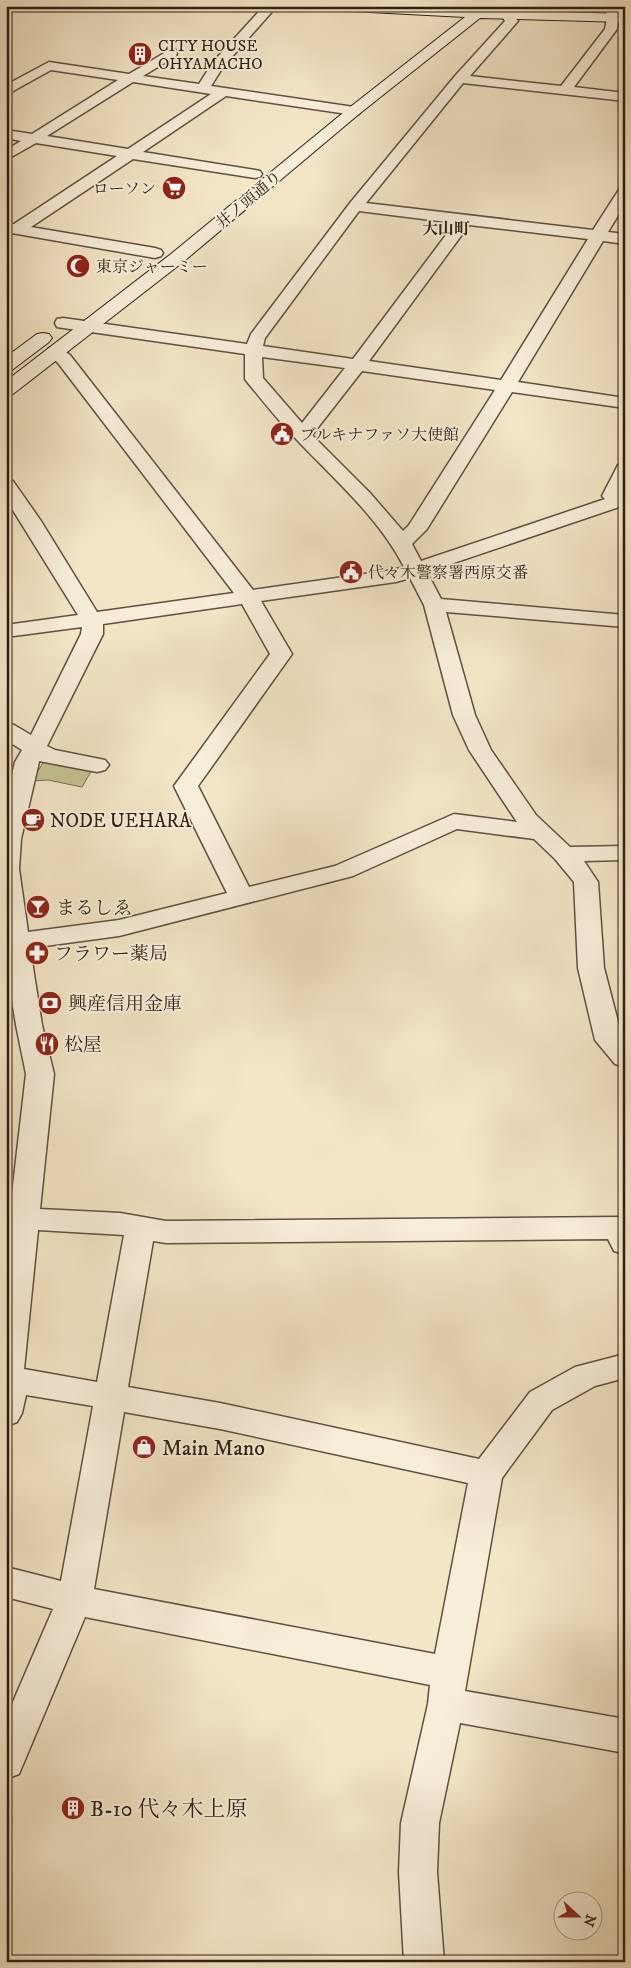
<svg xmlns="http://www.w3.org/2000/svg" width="631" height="1968" font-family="'IM FELL DW Pica','Noto Serif JP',serif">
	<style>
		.green { fill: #c2c290; stroke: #787052 }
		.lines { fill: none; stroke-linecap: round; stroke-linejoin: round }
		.street-casing { stroke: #605040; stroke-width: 3 }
		.secondary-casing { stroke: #2f1e13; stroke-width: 2 }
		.street { fill: #f7eeda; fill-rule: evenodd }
		.secondary { fill: #f7eeda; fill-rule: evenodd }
		.labels { text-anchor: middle; stroke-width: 4; stroke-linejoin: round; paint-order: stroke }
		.far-poi-label { font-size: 16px; fill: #2f1e13; stroke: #f7eeda; text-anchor: start }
		.far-street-label { font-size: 16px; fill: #2f1e13; stroke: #f7eeda }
		.far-neighbourhood-label { font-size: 16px; font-weight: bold; fill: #2f1e13; stroke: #f7eeda }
		.poi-label { font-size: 19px; fill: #2f1e13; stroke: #f7eeda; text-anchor: start }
		.near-poi-label { font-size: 22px; fill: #2f1e13; stroke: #f7eeda; text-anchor: start }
	</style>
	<rect width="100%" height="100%" fill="#f3e5c6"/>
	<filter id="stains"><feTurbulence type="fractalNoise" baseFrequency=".004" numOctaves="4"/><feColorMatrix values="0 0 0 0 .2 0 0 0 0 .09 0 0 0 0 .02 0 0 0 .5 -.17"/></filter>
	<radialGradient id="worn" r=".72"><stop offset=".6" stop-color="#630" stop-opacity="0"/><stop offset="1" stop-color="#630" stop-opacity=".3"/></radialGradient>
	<!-- green -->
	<path class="green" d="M44,761L92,770L82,787L48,780L32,781Z"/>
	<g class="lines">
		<!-- street casing -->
		<g class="street-casing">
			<path id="street" d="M264,6H277L223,67L211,86L354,107L361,111L359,114L354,115L226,96L143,152L255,170L260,171L262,174L260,177L255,178L133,159L31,227L155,248L161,250L163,253L161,256L155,258L6,232V224H14L117,156L36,143L6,160V150L21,141L6,138V130L32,134L118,80L51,70L6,95V85L49,62L129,74L171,49L176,50L177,53L176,56L143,76L199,84L213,62ZM133,82L211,94L128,149L47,136Z
				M605,6H617L619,18L617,29L574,87L625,93V101L463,83L366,203L593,230L620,188L625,187V204L608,232L625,234V244L603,241L518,382L625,398V408L512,392L427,529L412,544L421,561L605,499L602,496L616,469L618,465L625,463V489L623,494L625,493V505L427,572L441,599L625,615V627L446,612L475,715L491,750L536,815L570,847L625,846V860L584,861L598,882L604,968L622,1037L625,1041V1067L615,1064L595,1040L578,968L574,882L555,859L534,839L457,829L353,876L119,936L30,948L42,1025L54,1074L40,1209L120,1213L166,1221L617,1217L625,1220V1254L614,1251L608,1239L166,1243L153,1241L128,1387L220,1403L479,1459L530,1392L575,1367L625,1354V1378L595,1386L552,1410L502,1478L465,1691L625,1719V1753L460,1723L439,1823L437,1872L444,1962H404L399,1872L401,1823L428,1704L430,1685L85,1617L19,1774L6,1779V1718L53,1609L6,1597V1567L61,1581L93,1406L26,1395L22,1413L17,1422L6,1426V1246L26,1074L16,1025L6,963V800L15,762L22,750L6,740V723L14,725L31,735L81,634L82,627L6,637V625L78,615L6,499V479L13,481L41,521L97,612L234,593L58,363L46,352L49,348C58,346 63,350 70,355L253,590L393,570L404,567C379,518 335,480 298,441C280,423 264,402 248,383L245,379V354L63,328L57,327L55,323L57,319L63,318L247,344L251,334L350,203L455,76L505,21L501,15L503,12H511L518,21L470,76L561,86L605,29L607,18ZM359,211L455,223L353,359L263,346L265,338ZM469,225L588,239L501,380L369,361ZM262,357L345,368L302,423L263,378ZM362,371L495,390L409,525L403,531L370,493L312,435ZM410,578L424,605L453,715L469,750L517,822L454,814L335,866L249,887L198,786L292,654L261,601L396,582ZM242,604L270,654L174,786L227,893L119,920L28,932L19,869L21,839L39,762V761L97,772L105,770L109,765L105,760L55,750L47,746L103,634V624ZM38,1230L124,1235L97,1382L24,1369ZM124,1412L220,1429L468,1483L435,1654L94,1589Z"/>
		</g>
		<!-- secondary casing -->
		<g class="secondary-casing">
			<path id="secondary" d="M6,6H14L11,11L6,12Z
				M325,6H407L474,10L479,6H493L489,10L625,14V22L480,18L359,114L183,262L13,394L6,396V381L171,254L349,108L465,17L331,10Z
				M43,333L49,334L52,338L49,342L12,370L6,371V357L37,334Z"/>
		</g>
		<!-- street -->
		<use href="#street" class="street"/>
		<!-- secondary -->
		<use href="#secondary" class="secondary"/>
	</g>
	<!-- icons -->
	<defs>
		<g id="building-disc" transform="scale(1.25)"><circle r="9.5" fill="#8f2418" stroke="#f7eeda"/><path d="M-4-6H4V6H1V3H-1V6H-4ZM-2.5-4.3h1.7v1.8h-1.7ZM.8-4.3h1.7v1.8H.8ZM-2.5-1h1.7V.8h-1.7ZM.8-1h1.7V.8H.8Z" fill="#fff"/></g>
		<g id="supermarket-disc" transform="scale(1.25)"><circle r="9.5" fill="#8f2418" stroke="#f7eeda"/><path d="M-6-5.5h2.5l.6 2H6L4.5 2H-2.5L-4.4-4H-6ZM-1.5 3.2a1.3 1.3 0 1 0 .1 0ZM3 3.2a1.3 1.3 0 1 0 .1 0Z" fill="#fff"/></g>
		<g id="mosque-disc" transform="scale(1.25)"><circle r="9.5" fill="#8f2418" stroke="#f7eeda"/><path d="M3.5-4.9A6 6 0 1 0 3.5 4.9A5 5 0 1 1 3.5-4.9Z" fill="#fff"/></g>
		<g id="civic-disc" transform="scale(1.25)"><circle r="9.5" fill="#8f2418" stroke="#f7eeda"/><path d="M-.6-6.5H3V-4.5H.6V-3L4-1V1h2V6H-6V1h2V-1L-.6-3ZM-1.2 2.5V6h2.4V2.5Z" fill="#fff"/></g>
		<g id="cafe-disc" transform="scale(1.25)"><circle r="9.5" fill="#8f2418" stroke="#f7eeda"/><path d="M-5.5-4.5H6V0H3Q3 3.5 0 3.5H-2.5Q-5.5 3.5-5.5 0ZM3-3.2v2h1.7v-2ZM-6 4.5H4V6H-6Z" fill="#fff"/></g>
		<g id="bar-disc" transform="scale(1.25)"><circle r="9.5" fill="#8f2418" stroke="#f7eeda"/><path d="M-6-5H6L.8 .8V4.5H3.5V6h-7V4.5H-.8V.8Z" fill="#fff"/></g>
		<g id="pharmacy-disc" transform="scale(1.25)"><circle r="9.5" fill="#8f2418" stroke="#f7eeda"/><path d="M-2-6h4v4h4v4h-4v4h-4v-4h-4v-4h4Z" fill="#fff"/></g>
		<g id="bank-disc" transform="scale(1.25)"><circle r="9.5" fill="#8f2418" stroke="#f7eeda"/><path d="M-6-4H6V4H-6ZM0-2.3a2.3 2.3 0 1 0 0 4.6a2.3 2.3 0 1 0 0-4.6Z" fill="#fff"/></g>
		<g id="restaurant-disc" transform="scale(1.25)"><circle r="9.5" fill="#8f2418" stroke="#f7eeda"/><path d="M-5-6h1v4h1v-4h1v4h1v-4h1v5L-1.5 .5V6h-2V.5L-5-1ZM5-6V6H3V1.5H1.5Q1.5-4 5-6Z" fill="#fff"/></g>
		<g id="shop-disc" transform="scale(1.25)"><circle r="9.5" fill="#8f2418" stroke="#f7eeda"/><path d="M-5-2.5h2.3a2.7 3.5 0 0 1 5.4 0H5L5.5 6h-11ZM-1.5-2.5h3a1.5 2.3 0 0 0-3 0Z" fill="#fff"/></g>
	</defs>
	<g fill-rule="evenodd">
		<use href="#building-disc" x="140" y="54"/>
		<use href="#supermarket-disc" x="174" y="188"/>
		<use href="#mosque-disc" x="78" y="266"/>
		<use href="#civic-disc" x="282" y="434"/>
		<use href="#civic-disc" x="351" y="572"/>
		<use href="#cafe-disc" x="33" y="820"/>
		<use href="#bar-disc" x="38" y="907"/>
		<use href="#pharmacy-disc" x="37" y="953"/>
		<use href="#bank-disc" x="50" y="1003"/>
		<use href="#restaurant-disc" x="47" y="1044"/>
		<use href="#shop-disc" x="144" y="1447"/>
		<use href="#building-disc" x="73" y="1808"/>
	</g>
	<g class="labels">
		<!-- far-poi labels -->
		<g class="far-poi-label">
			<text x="158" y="51">CITY HOUSE<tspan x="158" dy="18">OHYAMACHO</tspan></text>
			<text x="156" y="194" text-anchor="end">ローソン</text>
			<text x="96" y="272">東京ジャーミー</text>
			<text x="300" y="440">ブルキナファソ大使館</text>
			<text x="368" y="578">代々木警察署西原交番</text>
		</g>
		<!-- far-street labels -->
		<g class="far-street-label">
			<text transform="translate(248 199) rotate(-40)" y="6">井ノ頭通り</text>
		</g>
		<!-- far-neighbourhood labels -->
		<g class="far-neighbourhood-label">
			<text x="446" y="234">大山町</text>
		</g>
		<!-- poi labels -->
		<g class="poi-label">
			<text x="50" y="827">NODE UEHARA</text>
			<text x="56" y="914">まるしゑ</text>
			<text x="54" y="960">フラワー薬局</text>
			<text x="68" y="1010">興産信用金庫</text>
			<text x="64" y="1051">松屋</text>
		</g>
		<!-- near-poi labels -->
		<g class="near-poi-label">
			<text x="162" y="1455">Main Mano</text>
			<text x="90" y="1816">B-10 代々木上原</text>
		</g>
	</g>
	<!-- margin -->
	<rect width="631" height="1968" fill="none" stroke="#f3e5c6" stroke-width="25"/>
	<rect x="8" y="8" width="616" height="1953" fill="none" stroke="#2f1e13" stroke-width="2.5"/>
	<rect x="12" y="12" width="606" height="1943" fill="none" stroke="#2f1e13"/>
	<!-- north arrow -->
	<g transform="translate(578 1916) rotate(111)"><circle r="24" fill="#f7eeda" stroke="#a79b8a"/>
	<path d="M0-4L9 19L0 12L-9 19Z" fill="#8f2418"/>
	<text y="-8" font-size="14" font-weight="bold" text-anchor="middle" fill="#2f1e13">N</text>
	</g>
	<rect width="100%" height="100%" filter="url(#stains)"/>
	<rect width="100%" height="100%" fill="url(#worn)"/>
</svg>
